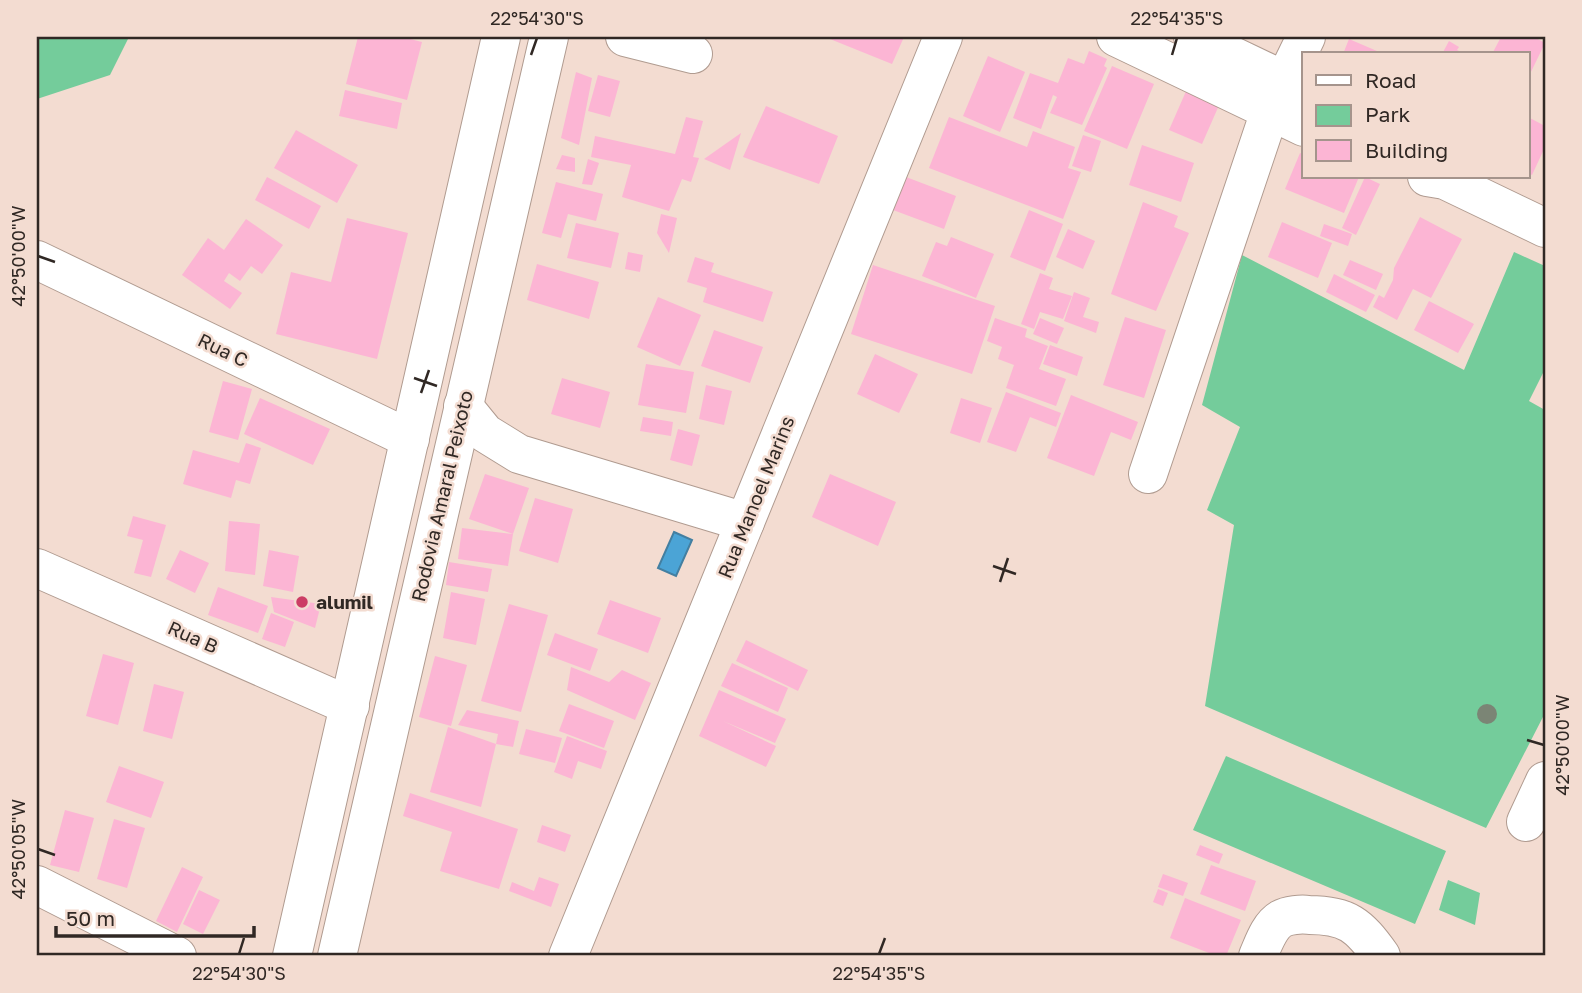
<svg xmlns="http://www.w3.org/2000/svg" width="1582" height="993" font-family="'Golos Text',sans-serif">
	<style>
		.green { fill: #74cc9b }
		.water { fill: #4ba4d6; stroke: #437fa1; stroke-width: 2 }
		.building { fill: #fcb5d4 }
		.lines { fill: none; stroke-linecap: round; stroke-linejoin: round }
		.minor-casing { stroke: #b09b90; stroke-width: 40 }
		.major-casing { stroke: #b09b90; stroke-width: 40 }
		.highway-casing { stroke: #b09b90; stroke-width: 40 }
		.minor { stroke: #fff; stroke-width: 38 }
		.major { stroke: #fff; stroke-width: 38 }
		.highway { stroke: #fff; stroke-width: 38 }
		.tree { fill: #7b8575 }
		.ticks { fill: none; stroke: #302824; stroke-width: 2.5 }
		.poi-dot { fill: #cc3d65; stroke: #f3dcd1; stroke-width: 2.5 }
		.labels { text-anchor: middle; stroke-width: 5; stroke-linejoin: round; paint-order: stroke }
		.street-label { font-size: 19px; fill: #302824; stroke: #f3dcd1 }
		.poi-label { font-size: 19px; font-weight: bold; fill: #302824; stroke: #f3dcd1; text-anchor: start }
		.neatline { fill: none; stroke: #302824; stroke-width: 2.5 }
		.ticks-label { font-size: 18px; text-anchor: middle; fill: #302824 }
	</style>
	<rect width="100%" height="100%" fill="#f3dcd1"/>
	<!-- green -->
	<path class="green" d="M37,37H129L110,75L37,99Z
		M1514,252L1545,266V369L1529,401L1545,410V713L1486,828L1205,706L1234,525L1207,510L1240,427L1202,405L1242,255L1464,370Z
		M1226,756L1446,851L1415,924L1193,830Z
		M1448,880L1480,893L1475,925L1439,910Z"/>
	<!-- water -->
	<path class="water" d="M674,532L692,540L676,576L658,568Z"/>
	<!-- building -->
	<path class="building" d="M358,37H402L422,42L407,100L346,84Z
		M825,37H904L892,64Z
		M1501,37H1534L1545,43L1530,74L1528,54H1492Z
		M1349,39L1384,54H1343Z
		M1449,41L1459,47L1457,50L1465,54H1442Z
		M1089,51L1107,59L1104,66L1107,68L1082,125L1050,113L1057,97L1053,95L1041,129L1013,118L1030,73L1058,83L1068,58L1084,64Z
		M988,56L1025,72L1000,132L963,116Z
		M1112,66L1154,84L1127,149L1084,131Z
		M576,72L592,78L579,145L561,138Z
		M598,75L620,81L610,117L588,111Z
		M1187,89L1220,103L1202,144L1169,130Z
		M345,90L402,103L397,129L339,116Z
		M766,106L838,136L819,184L743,157Z
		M686,117L703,121L693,157L699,158L691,182L682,179L669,211L622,197L631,165L591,157L595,136L675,154Z
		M949,117L1027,147L1033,131L1075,147L1068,168L1081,172L1063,219L929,168Z
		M1528,117L1545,126V147L1532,175L1528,173Z
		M296,130L358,165L337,203L274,168Z
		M741,133L730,170L704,159Z
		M1083,135L1101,141L1091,172L1072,166Z
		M1142,145L1194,163L1181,202L1129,185Z
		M1300,153L1304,155V177H1359L1344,213L1285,189Z
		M562,155L575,158V172L556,169Z
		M588,159L599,163L592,185L582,184Z
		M267,177L321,206L309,229L255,200Z
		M906,177L956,196L944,229L893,210Z
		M1365,177L1380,184L1356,235L1342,228Z
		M556,182L603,194L596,221L568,214L561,238L542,233Z
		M1143,202L1178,216L1174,227L1189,233L1156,311L1111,294Z
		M1029,210L1063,224L1045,271L1010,257Z
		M661,214L677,218L669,253L657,233Z
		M1420,217L1462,239L1431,298L1413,289L1397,320L1373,307L1379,295L1384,298L1393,280L1394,268Z
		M347,218L408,233L377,359L276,334L291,272L331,282Z
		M246,219L283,245L262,274L251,266L240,281L229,273L224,281L242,293L230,309L182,275L208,238L224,250Z
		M1282,222L1332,243L1318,278L1268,257Z
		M576,223L619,233L611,268L567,258Z
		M1324,224L1352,234L1348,246L1320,236Z
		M1068,229L1095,241L1083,269L1056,257Z
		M951,237L994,254L976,298L922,276L936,242L947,246Z
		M628,252L643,255L640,272L625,269Z
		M695,257L714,263L711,272L773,292L763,322L703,302L707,288L687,282Z
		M1350,260L1383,274L1376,290L1343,275Z
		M537,264L599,282L589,319L527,300Z
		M873,265L995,306L972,374L851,334Z
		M1040,273L1053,278L1049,289L1072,296L1063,319L1040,312L1034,329L1021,324Z
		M1334,274L1375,295L1366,312L1326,292Z
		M1074,292L1090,298L1083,317L1099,322L1096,333L1064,321Z
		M658,297L701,315L680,366L637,347Z
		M1429,301L1474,324L1458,353L1414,330Z
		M1125,317L1166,330L1144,398L1103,385Z
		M995,318L1027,329L1025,337L1048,346L1039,369L1066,379L1056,406L1006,388L1014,365L998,359L1002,347L987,341Z
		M1040,318L1064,328L1057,344L1033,334Z
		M714,330L763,347L750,383L701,366Z
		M1050,345L1083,357L1077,376L1043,364Z
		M875,354L918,374L899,413L857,394Z
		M646,364L694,372L686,413L638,405Z
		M562,378L610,392L600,428L551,414Z
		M223,381L252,389L238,440L209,432Z
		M706,385L732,391L724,425L699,419Z
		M1006,392L1061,413L1056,427L1030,417L1016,452L987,442Z
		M1071,395L1138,422L1131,440L1111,432L1094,476L1047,458Z
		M260,398L330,429L313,465L244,434Z
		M961,398L992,408L980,443L950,433Z
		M643,417L673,422L671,436L640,431Z
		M678,429L700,435L692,466L670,460Z
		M246,443L261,448L250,484L236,480L231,498L183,484L193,450L239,463Z
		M485,474L529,488L513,534L508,566L458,559L462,528L513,534L469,519Z
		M830,474L896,502L878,546L812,517Z
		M535,498L573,509L558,563L519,551Z
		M133,516L166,525L151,577L134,573L143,540L127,536Z
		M229,521L260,524L255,575L225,571Z
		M180,550L209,563L195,593L166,579Z
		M269,550L299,556L293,592L263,586Z
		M449,562L492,569L488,592L446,585Z
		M218,587L268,606L258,633L208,615Z
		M451,592L485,599L476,645L443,638Z
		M271,597L321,604L315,628L274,612Z
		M610,600L661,618L648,653L597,634Z
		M509,604L548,615L521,712L481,701Z
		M271,613L294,622L285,647L262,639Z
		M555,633L598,649L590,671L547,655Z
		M746,640L808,670L798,691L736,661Z
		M103,654L134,663L118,725L86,716Z
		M435,656L467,665L451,726L419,717Z
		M732,663L788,688L778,712L721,686Z
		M571,667L609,682L622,670L651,683L635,720L567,690Z
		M154,684L184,692L172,739L143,731Z
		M719,690L786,719L775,743L723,721L776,746L766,767L699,736Z
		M569,704L614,721L604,748L559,731Z
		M467,710L519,721L513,747L496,744L498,734L458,725Z
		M448,727L496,744L481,807L430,792Z
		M526,729L562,738L555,763L519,754Z
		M567,736L607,751L601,769L578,761L572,779L554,772Z
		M119,766L164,782L151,818L106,802Z
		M410,793L518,829L499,889L440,871L452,832L403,816Z
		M65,810L94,818L79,872L50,865Z
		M114,819L145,828L127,888L97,879Z
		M542,825L571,835L565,852L537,842Z
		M1200,845L1223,854L1219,864L1196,855Z
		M1211,865L1256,881L1245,911L1200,894Z
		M182,867L203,877L177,932L156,921Z
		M1163,874L1188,883L1183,896L1158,887Z
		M539,877L559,884L551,907L509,891L512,882L534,891Z
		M1158,889L1168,893L1163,906L1153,902Z
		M199,890L220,900L203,934L183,924Z
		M1185,898L1241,920L1226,956H1217L1170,938Z"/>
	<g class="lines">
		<!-- minor casing -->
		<g class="minor-casing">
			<path id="minor" d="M625,37L693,54
				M1116,37L1304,127
				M1193,37L1304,90
				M1427,177L1445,180L1545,228
				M37,260L410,439
				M463,406L485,433L519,454L745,522
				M1148,474L1270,111L1306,37
				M37,568L350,706
				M1526,822L1545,781
				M37,885L177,956
				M1258,956C1263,945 1269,926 1281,919C1288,915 1301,914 1309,915C1347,915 1359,925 1381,956"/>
		</g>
		<!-- major casing -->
		<g class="major-casing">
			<path id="major" d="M568,956L943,37"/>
		</g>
		<!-- highway casing -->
		<g class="highway-casing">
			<path id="highway" d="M292,956L501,37
				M337,956L549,37"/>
		</g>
		<!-- minor -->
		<use href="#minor" class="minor"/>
		<!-- major -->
		<use href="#major" class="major"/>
		<!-- highway -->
		<use href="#highway" class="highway"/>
	</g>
	<!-- trees -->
	<circle class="tree" cx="1487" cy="714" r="10"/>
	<!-- ticks -->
	<path class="ticks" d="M531,55L537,38M1172,55L1177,38M38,256L55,262M414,378L437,386M421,393L429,370M993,566L1016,574M1000,582L1008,558M1527,740L1544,745M38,849L55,855M239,954L244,938M879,954L885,938"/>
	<!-- markers -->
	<circle class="poi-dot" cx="302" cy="602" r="7"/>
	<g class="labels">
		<!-- street labels -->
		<g class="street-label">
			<text transform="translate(223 350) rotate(26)" y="7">Rua C</text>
			<text transform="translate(442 496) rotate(-77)" y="7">Rodovia Amaral Peixoto</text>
			<text transform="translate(756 497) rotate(-68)" y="7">Rua Manoel Marins</text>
			<text transform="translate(193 637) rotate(24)" y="7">Rua B</text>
		</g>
		<!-- poi labels -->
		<g class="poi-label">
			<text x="316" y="609">alumil</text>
		</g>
	</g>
	<!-- border -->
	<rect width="1582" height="993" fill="none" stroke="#f3dcd1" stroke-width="77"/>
	<!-- legend -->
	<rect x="1302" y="52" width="228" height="126" fill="#f3dcd1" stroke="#a5948c" stroke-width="2"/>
	<rect x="1316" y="75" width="35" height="10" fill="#ffffff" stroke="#a5948c" stroke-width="2"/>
	<text x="1365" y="88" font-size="21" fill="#302824">Road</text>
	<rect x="1316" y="105" width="35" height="21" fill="#74cc9b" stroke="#a5948c" stroke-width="2"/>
	<text x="1365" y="122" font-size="21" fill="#302824">Park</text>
	<rect x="1316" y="140" width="35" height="21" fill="#fcb5d4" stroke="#a5948c" stroke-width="2"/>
	<text x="1365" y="158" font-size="21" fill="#302824">Building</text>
	<!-- scale -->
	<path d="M56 926v10h198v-10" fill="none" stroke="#302824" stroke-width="3.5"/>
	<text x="66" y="926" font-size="21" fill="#302824" stroke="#f3dcd1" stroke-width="5" paint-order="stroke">50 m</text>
	<rect x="38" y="38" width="1506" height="916" class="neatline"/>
	<g class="ticks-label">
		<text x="537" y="25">22°54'30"S</text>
		<text x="1177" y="25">22°54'35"S</text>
		<text transform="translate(19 256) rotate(-90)" y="6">42°50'00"W</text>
		<text transform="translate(1563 745) rotate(-90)" y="6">42°50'00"W</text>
		<text transform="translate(19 849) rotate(-90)" y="6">42°50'05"W</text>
		<text x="239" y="980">22°54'30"S</text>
		<text x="879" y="980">22°54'35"S</text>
	</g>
</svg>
